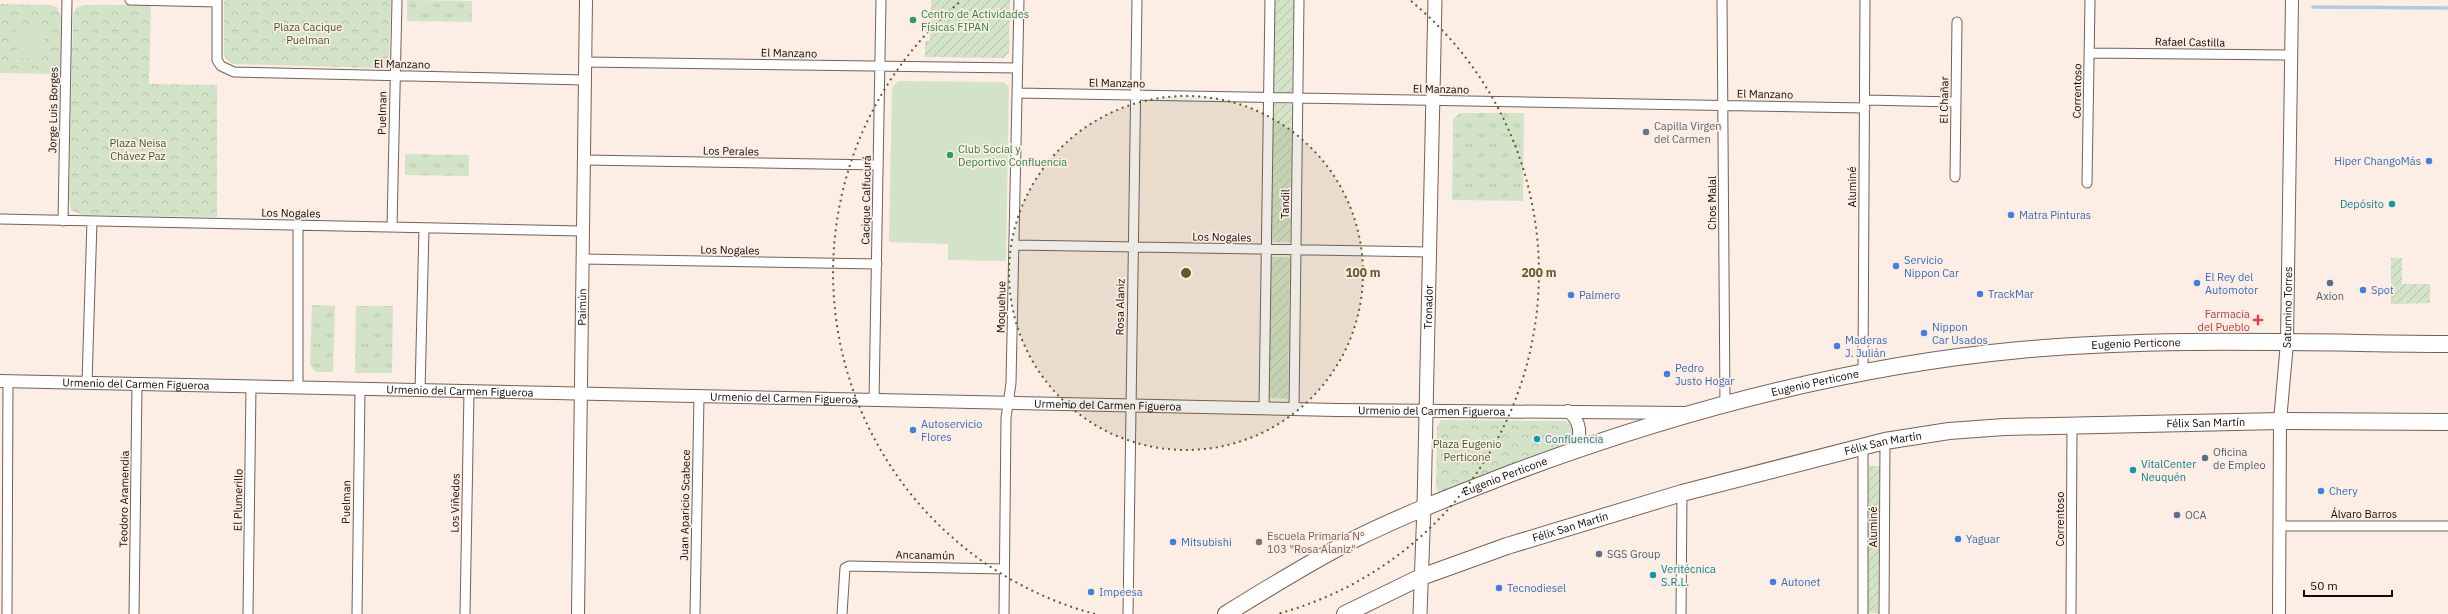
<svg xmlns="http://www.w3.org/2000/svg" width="2448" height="614" font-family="'IBM Plex Sans',sans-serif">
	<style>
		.grass { fill: url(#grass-tufts) }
		.forest { fill: url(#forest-crowns) }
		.garden { fill: url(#garden-furrows) }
		.pitch { fill: #d2e3c7 }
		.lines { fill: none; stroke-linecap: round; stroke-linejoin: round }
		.stream { stroke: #b3c8e5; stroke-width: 3.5 }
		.minor-casing { stroke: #766154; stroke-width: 11 }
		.tertiary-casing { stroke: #766154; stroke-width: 14 }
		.secondary-casing { stroke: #766154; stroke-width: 15 }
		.trunk-casing { stroke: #766154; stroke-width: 18 }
		.minor { stroke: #fff; stroke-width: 9 }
		.tertiary { stroke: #fff; stroke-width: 12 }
		.secondary { stroke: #fff; stroke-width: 13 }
		.trunk { stroke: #fff; stroke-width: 16 }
		.ring { fill: none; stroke: #5f5e2a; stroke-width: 2; stroke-dasharray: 2 4 }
		.leisure-dot { fill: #2e9e5b; stroke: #fceee4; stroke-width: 1.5 }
		.worship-dot { fill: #6b7280; stroke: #fceee4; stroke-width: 1.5 }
		.shop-dot { fill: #3f7fe0; stroke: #fceee4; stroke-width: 1.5 }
		.culture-dot { fill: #0f9aa8; stroke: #fceee4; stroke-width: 1.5 }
		.service-dot { fill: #5c6f8a; stroke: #fceee4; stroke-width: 1.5 }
		.health-dot { fill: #e0444e; stroke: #fceee4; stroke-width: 1.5 }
		.education-dot { fill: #8d6e63; stroke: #fceee4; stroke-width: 1.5 }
		.labels { text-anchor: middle; stroke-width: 3.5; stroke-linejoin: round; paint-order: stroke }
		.leisure-label { font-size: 11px; fill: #27864d; stroke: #fceee4; text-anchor: start }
		.park-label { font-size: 11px; fill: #3e592b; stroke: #fceee4 }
		.street-label { font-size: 11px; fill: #110a06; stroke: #fceee4 }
		.worship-label { font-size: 11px; fill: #5b616d; stroke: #fceee4; text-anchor: start }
		.shop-label { font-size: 11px; fill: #366cbe; stroke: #fceee4; text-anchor: start }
		.culture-label { font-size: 11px; fill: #0d838f; stroke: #fceee4; text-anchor: start }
		.service-label { font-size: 11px; fill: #4e5e75; stroke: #fceee4; text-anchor: start }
		.health-label { font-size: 11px; fill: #be3a42; stroke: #fceee4; text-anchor: end }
		.education-label { font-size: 11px; fill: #785e54; stroke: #fceee4; text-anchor: start }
		.centre { fill: #5f5e2a; stroke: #fceee4; stroke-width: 2 }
		.ring-label { font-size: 12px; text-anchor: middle; font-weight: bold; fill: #5f5e2a; stroke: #fceee4; stroke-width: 3.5; stroke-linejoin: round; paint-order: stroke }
	</style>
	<defs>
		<pattern id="grass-tufts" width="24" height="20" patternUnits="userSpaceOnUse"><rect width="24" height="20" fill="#d2e3c7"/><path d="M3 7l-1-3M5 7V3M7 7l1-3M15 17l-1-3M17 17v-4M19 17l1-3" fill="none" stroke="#b3c1a9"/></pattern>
		<pattern id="forest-crowns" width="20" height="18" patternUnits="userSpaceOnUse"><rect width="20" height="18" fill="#d2e3c7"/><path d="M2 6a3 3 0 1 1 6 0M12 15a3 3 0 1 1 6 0" fill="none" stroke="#b3c1a9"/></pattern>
		<pattern id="garden-furrows" width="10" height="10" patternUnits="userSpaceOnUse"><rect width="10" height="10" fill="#d2e3c7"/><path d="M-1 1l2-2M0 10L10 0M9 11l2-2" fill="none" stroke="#b3c1a9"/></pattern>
	</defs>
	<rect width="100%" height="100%" fill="#fceee4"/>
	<!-- grass -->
	<path class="grass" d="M407,0L472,1V22L407,21Z
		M1460,113H1524L1523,201L1452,200L1453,119Z
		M405,154L469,155V176L405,175Z
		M312,305L335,306L333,372H316L310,365Z
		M356,306H393L392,373H355Z"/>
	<!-- forest -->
	<path class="forest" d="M224,0H391L389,62L386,65L379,68L232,64L224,56Z
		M0,4L50,5L57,7L61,16L60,74L0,73Z
		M84,5H151L149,84L217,85V217L83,215L71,210L69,197L73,16L76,8Z
		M1441,420L1565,421L1571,424L1574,429L1570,444L1439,493L1436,487L1437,427Z"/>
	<!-- garden -->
	<path class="garden" d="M931,0H1010L1009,52L1004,58L925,57V41H930Z
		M1275,0H1294L1292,92H1273Z
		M1273,104H1292L1290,242H1271Z
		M1271,257H1290L1288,399L1269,398Z
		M2391,258H2402V284H2430V303L2391,304Z
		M1869,466H1880L1878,613H1867Z"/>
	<!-- pitch -->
	<path class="pitch" d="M17,27H44V58H17Z
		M898,81L1004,82L1009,87L1006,261L948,260V244L889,242L892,88Z"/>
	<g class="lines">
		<!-- stream -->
		<path class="stream" d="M2313,7L2448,8"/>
		<!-- minor casing -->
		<g class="minor-casing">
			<path id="minor" d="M130,0L217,2
				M217,0V60L221,66L234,72L585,80
				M1722,0L1725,405
				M2090,53L2291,55
				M585,62L1017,68
				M1017,93L1865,108
				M1865,100L1956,102
				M584,160L878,165
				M1955,177L1957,22
				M2087,183L2090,0
				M0,219L582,231
				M63,221L67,0
				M392,227L397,0
				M1014,245L1430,252
				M582,259L877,264
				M1863,373L1865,0
				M87,383L92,221
				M298,388V225
				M420,391L424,228
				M874,401L881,0
				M1264,409L1270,0
				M1294,409L1299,0
				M2280,526H2448
				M7,614L8,381
				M134,614L137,385
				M248,614L251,387
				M357,614L360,390
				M465,614L469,392
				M695,614L699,397
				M842,614L845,568L849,566L1004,569
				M1004,614L1006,418L1011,383L1019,0
				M1128,614L1137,0
				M1681,614L1682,493
				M1863,614V445
				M1884,614L1885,441
				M2071,614L2072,425"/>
		</g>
		<!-- tertiary casing -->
		<g class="tertiary-casing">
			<g id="tertiary">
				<path id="s1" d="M0,381L1337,410L1684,413"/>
				<path d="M1568,411C1582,422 1581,435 1575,450"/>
				<path id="s2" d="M578,614L586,0"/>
				<path id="s3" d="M2279,614L2280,421L2287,343L2292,0"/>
			</g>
		</g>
		<!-- secondary casing -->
		<g class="secondary-casing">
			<g id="secondary">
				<path id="s4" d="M1420,614L1424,506L1435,0"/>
			</g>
		</g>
		<!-- trunk casing -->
		<g class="trunk-casing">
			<g id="trunk">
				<path id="s5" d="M1226,614C1268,588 1310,562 1353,540C1405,514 1458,494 1512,473C1675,412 1847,366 2020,350C2162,337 2306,343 2448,344"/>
				<path id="s6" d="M1345,614L1421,577L1507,546L1682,493L1885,441L1949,431L2004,427L2280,421L2448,422"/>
			</g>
		</g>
		<!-- minor -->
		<use href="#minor" class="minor"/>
		<!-- tertiary -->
		<use href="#tertiary" class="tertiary"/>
		<!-- secondary -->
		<use href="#secondary" class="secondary"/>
		<!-- trunk -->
		<use href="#trunk" class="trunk"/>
	</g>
	<!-- distance rings -->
	<circle cx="1186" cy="273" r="177" fill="#5f5e2a" fill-opacity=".12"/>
	<g class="ring">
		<circle cx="1186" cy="273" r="177"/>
		<path d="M1095 614A353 353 0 0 1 961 1M1411 1A353 353 0 0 1 1277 614"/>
	</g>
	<!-- markers -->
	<g class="leisure-dot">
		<circle cx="913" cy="20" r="4"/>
		<circle cx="950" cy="155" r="4"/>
	</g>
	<circle class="worship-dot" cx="1646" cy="132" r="4"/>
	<g class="shop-dot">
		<circle cx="2429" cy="161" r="4"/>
		<circle cx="2011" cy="215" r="4"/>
		<circle cx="1896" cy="266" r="4"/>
		<circle cx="2197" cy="283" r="4"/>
		<circle cx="2363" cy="290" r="4"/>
		<circle cx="1980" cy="294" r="4"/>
		<circle cx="1571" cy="295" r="4"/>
		<circle cx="1924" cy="333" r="4"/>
		<circle cx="1837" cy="346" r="4"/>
		<circle cx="1667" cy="374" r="4"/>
		<circle cx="913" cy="430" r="4"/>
		<circle cx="2321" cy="491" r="4"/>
		<circle cx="1958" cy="539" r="4"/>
		<circle cx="1173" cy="542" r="4"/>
		<circle cx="1773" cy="582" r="4"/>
		<circle cx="1499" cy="588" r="4"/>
		<circle cx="1091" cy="592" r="4"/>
	</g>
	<g class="culture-dot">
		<circle cx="2392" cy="204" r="4"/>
		<circle cx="1537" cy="439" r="4"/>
		<circle cx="2133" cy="470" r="4"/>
		<circle cx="1653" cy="575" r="4"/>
	</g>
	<g class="service-dot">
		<circle cx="2330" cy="283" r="4"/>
		<circle cx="2205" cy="458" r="4"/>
		<circle cx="2177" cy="515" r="4"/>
		<circle cx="1599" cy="554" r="4"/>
	</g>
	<path class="health-dot" d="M2256 314h4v4h4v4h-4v4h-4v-4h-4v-4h4z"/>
	<circle class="education-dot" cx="1259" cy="542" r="4"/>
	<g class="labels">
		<!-- leisure labels -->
		<g class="leisure-label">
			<text x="921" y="18">Centro de Actividades<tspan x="921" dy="13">Físicas FIPAN</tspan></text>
			<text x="958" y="153">Club Social y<tspan x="958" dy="13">Deportivo Confluencia</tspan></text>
		</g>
		<!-- park labels -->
		<g class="park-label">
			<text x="308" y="31">Plaza Cacique<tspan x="308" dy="13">Puelman</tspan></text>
			<text x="138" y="147">Plaza Neisa<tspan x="138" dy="13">Chávez Paz</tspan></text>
			<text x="1467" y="448">Plaza Eugenio<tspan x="1467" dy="13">Perticone</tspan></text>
		</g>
		<!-- street labels -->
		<g class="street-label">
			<text transform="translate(2190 42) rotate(1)" y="4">Rafael Castilla</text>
			<text transform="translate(789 53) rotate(1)" y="4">El Manzano</text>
			<text transform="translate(402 64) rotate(1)" y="4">El Manzano</text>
			<text transform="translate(1117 83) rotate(1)" y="4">El Manzano</text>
			<text transform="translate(1441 89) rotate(1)" y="4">El Manzano</text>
			<text transform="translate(2077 91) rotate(-89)" y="4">Correntoso</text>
			<text transform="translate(1765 94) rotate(1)" y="4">El Manzano</text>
			<text transform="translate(1944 100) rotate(-89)" y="4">El Chañar</text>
			<text transform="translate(53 110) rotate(-89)" y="4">Jorge Luis Borges</text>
			<text transform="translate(382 113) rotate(-89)" y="4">Puelman</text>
			<text transform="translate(731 151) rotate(1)" y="4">Los Perales</text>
			<text transform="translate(1852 187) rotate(-90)" y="4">Aluminé</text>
			<text transform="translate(866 200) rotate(-89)" y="4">Cacique Calfucurá</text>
			<text transform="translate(1712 203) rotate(-90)" y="4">Chos Malal</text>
			<text transform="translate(1285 204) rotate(-89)" y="4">Tandil</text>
			<text transform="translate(291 213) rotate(1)" y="4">Los Nogales</text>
			<text transform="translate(1222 237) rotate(1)" y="4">Los Nogales</text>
			<text transform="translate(730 250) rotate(1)" y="4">Los Nogales</text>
			<text dy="4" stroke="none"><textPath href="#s2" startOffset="307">Paimún</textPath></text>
			<text transform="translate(1001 307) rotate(-89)" y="4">Moquehue</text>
			<text transform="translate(1120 307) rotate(-89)" y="4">Rosa Alaniz</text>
			<text dy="4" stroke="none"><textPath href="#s4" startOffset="307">Tronador</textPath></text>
			<text dy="4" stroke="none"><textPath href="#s3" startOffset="307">Saturnino Torres</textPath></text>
			<text dy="4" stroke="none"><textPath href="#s5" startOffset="960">Eugenio Perticone</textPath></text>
			<text dy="4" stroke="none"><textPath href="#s1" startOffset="136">Urmenio del Carmen Figueroa</textPath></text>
			<text dy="4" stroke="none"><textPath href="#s5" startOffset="636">Eugenio Perticone</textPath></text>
			<text dy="4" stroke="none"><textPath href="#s1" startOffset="460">Urmenio del Carmen Figueroa</textPath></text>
			<text dy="4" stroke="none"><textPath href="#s1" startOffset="784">Urmenio del Carmen Figueroa</textPath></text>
			<text dy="4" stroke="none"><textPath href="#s1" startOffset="1108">Urmenio del Carmen Figueroa</textPath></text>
			<text dy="4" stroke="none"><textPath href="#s1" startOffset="1432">Urmenio del Carmen Figueroa</textPath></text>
			<text dy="4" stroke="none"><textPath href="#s6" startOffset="890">Félix San Martín</textPath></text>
			<text dy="4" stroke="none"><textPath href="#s6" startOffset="566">Félix San Martín</textPath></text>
			<text dy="4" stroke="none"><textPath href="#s5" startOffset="312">Eugenio Perticone</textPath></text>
			<text transform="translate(124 499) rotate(-89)" y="4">Teodoro Aramendia</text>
			<text transform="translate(238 500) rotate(-89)" y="4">El Plumerillo</text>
			<text transform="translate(346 502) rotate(-89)" y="4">Puelman</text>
			<text transform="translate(455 503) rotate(-89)" y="4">Los Viñedos</text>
			<text transform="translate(685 505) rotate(-89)" y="4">Juan Aparicio Scabece</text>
			<text x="2364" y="518">Álvaro Barros</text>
			<text transform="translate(2060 519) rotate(-90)" y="4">Correntoso</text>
			<text dy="4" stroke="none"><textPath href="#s6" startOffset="242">Félix San Martín</textPath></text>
			<text transform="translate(1873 527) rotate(-90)" y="4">Aluminé</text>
			<text transform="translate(925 555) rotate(1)" y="4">Ancanamún</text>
		</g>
		<!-- worship labels -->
		<g class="worship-label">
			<text x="1654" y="130">Capilla Virgen<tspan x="1654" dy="13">del Carmen</tspan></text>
		</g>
		<!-- shop labels -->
		<g class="shop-label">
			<text x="2421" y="165" text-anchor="end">Hiper ChangoMás</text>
			<text x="2019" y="219">Matra Pinturas</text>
			<text x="1904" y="264">Servicio<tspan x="1904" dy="13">Nippon Car</tspan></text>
			<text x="2205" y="281">El Rey del<tspan x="2205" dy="13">Automotor</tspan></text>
			<text x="2371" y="294">Spot</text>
			<text x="1988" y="298">TrackMar</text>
			<text x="1579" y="299">Palmero</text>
			<text x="1932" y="331">Nippon<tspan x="1932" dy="13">Car Usados</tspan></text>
			<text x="1845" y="344">Maderas<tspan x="1845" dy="13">J. Julián</tspan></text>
			<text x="1675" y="372">Pedro<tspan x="1675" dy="13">Justo Hogar</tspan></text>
			<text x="921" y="428">Autoservicio<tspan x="921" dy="13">Flores</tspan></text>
			<text x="2329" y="495">Chery</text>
			<text x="1966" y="543">Yaguar</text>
			<text x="1181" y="546">Mitsubishi</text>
			<text x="1781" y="586">Autonet</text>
			<text x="1507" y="592">Tecnodiesel</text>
			<text x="1099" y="596">Impeesa</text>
		</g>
		<!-- culture labels -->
		<g class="culture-label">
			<text x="2384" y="208" text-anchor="end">Depósito</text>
			<text x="1545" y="443">Confluencia</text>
			<text x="2141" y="468">VitalCenter<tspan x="2141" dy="13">Neuquén</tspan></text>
			<text x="1661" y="573">Veritécnica<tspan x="1661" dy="13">S.R.L.</tspan></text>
		</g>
		<!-- service labels -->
		<g class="service-label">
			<text x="2330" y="300" text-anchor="middle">Axion</text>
			<text x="2213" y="456">Oficina<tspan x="2213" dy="13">de Empleo</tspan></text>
			<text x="2185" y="519">OCA</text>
			<text x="1607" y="558">SGS Group</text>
		</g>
		<!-- health labels -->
		<g class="health-label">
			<text x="2250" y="318">Farmacia<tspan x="2250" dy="13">del Pueblo</tspan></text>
		</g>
		<!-- education labels -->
		<g class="education-label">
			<text x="1267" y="540">Escuela Primaria Nº<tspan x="1267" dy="13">103 "Rosa Alaniz"</tspan></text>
		</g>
	</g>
	<circle cx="1186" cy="273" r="6" class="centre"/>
	<g class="ring-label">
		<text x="1363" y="277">100 m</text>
		<text x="1539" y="277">200 m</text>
	</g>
	<!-- scale -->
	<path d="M2304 590v6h88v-6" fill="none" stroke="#110a06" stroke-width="2"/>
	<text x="2310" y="590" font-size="12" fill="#110a06" stroke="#fceee4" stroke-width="3" paint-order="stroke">50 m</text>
</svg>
